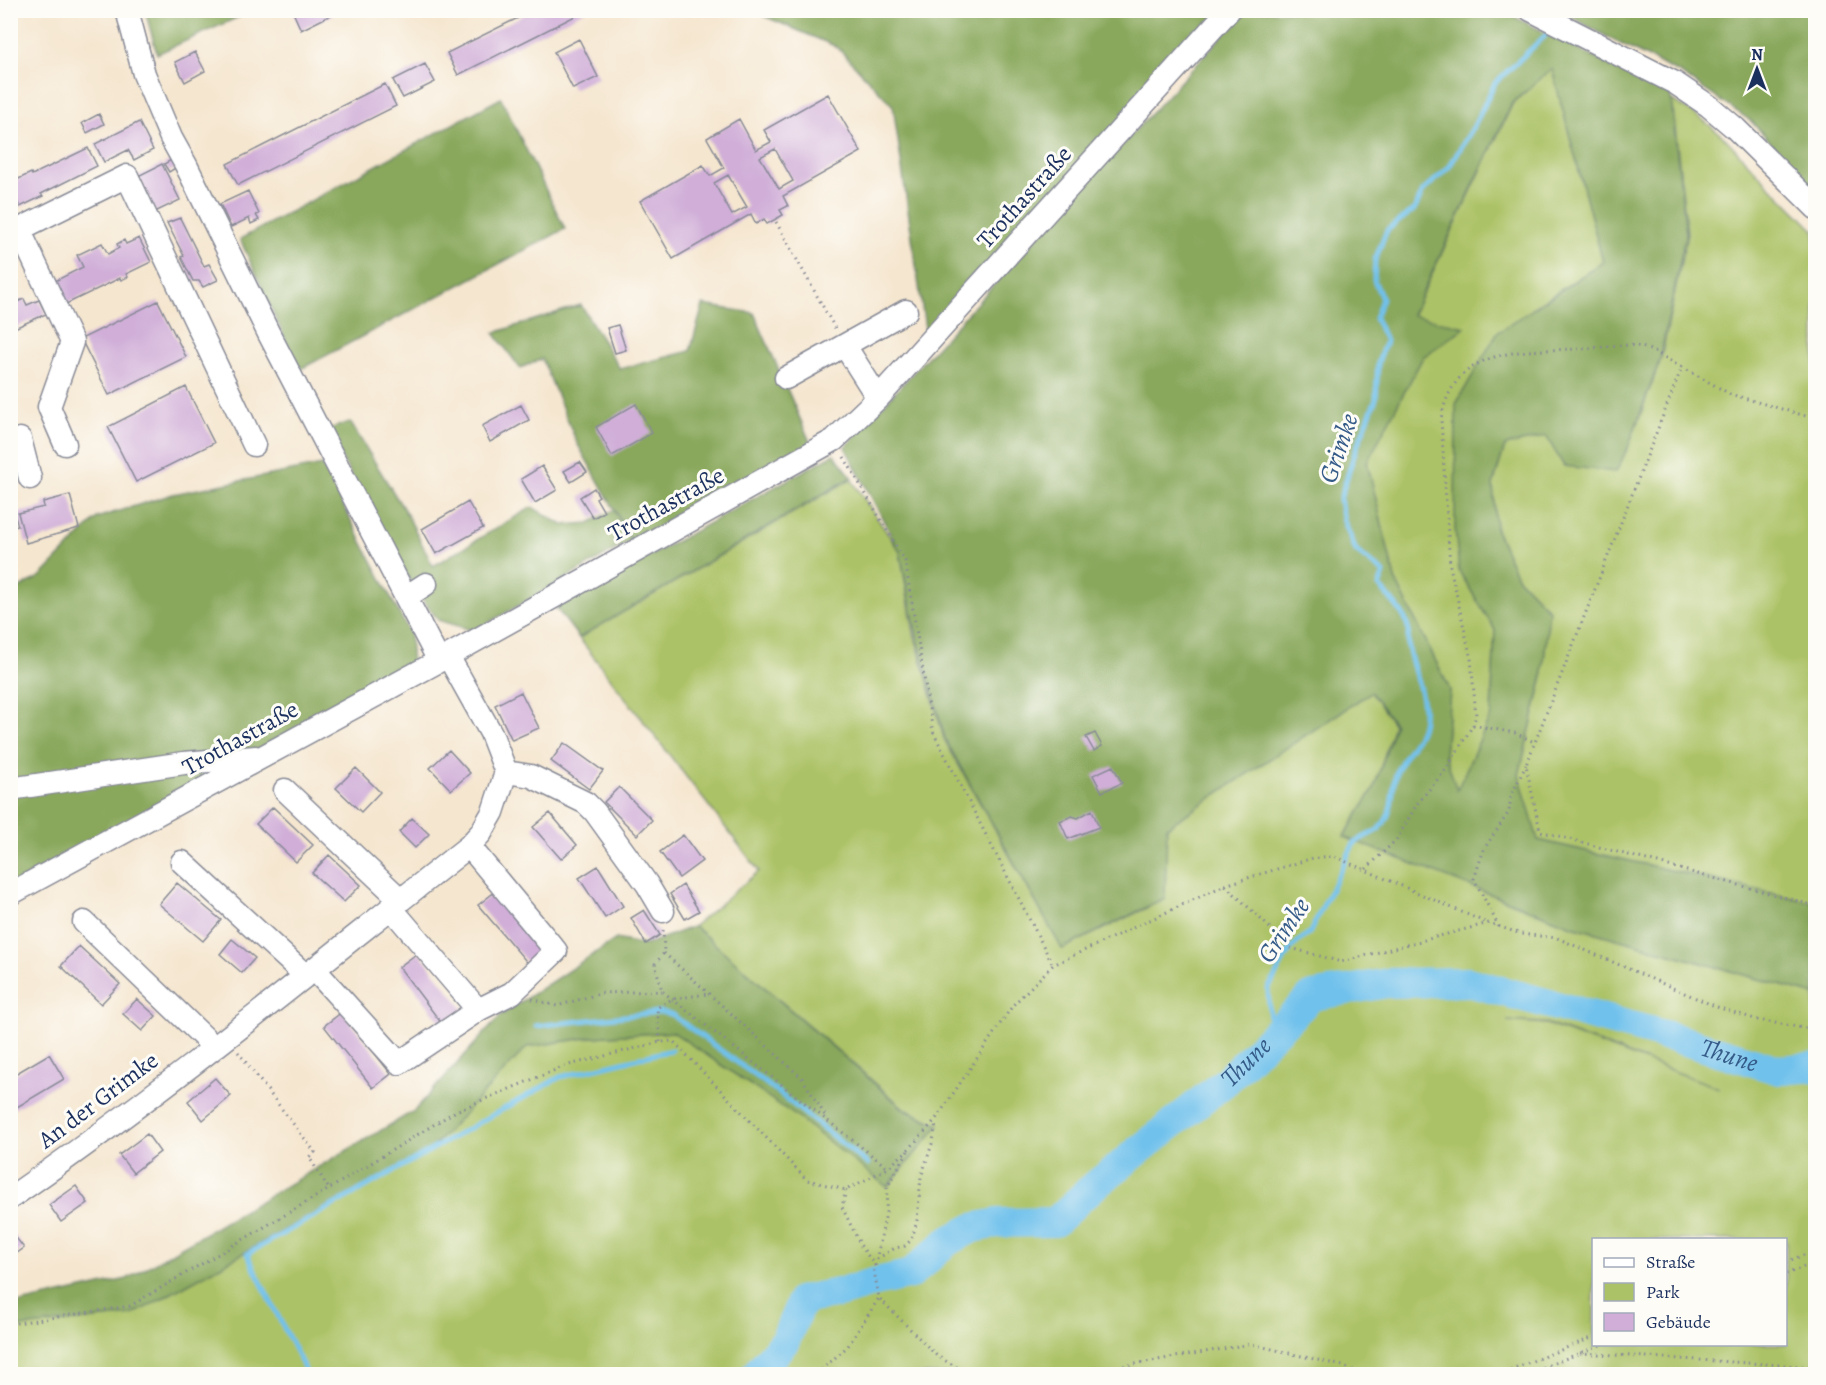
<svg xmlns="http://www.w3.org/2000/svg" width="1826" height="1385" font-family="Alegreya,serif">
	<style>
		.green { fill: #acc266; stroke: #647862; stroke-width: 1.5; fill-rule: evenodd }
		.forest { fill: #89a85b; stroke: #526c5c; stroke-width: 1.5; fill-rule: evenodd }
		.lines { fill: none; stroke-linecap: round; stroke-linejoin: round }
		.stream { stroke: #70c1ec; stroke-width: 5 }
		.river { stroke: #70c1ec; stroke-width: 30 }
		.building { fill: #d0aed8; fill-rule: evenodd }
		.minor-casing { stroke: #888a96; stroke-width: 25 }
		.path { stroke: #888a96; stroke-width: 3; stroke-dasharray: 1.5 4.5; stroke-linecap: butt }
		.minor { stroke: #fff; stroke-width: 22 }
		.labels { text-anchor: middle; stroke-width: 6; stroke-linejoin: round; paint-order: stroke }
		.street-label { font-size: 24px; fill: #1b2f5e; stroke: #fdfcf7 }
		.water-label { font-size: 26px; font-style: italic; fill: #355b89; stroke: #fdfcf7 }
	</style>
	<rect width="100%" height="100%" fill="#fdfcf7"/>
	<filter id="ink" filterUnits="userSpaceOnUse"><feTurbulence type="fractalNoise" baseFrequency=".0167" numOctaves="2"/><feDisplacementMap in="SourceGraphic" scale="12" xChannelSelector="R" yChannelSelector="G"/><feConvolveMatrix kernelMatrix="1 2 1 2 8 2 1 2 1" color-interpolation-filters="sRGB"/></filter>
	<filter id="wash" filterUnits="userSpaceOnUse"><feTurbulence type="fractalNoise" baseFrequency=".008" numOctaves="4" result="noise"/><feDisplacementMap in="SourceGraphic" scale="24" xChannelSelector="R" yChannelSelector="G"/><feGaussianBlur stdDeviation="1.35" result="paint"/><feColorMatrix in="noise" values="0 0 0 0 0 0 0 0 0 0 0 0 0 0 0 0 0 1.4 0 .05"/><feComposite in="paint" operator="in"/></filter>
	<g filter="url(#wash)">
		<rect width="100%" height="100%" fill="#f5e6cf"/>
		<!-- green -->
		<path class="green" d="M1552,68L1603,262L1533,308L1459,571L1495,630L1491,715L1457,791L1445,755L1450,690L1395,579L1367,462L1423,357L1464,327L1412,316L1513,103Z
			M1672,100L1702,119L1726,139L1763,179L1815,231V903L1537,840L1519,775L1542,680L1549,610L1517,577L1496,530L1493,485L1505,446L1546,436L1616,472L1629,445L1661,359L1687,233Z
			M851,479L900,552L914,633L944,739L1062,949L1165,899L1166,827L1371,692L1394,725L1374,788L1345,837L1572,926L1815,995V1374H11L10,1328L132,1315L431,1149L526,1047L592,1037L673,1032L796,1116L888,1187L939,1125L905,1109L694,926L759,871L579,638ZM1507,1021L1546,1023L1719,1088L1546,1024ZM1594,1240H1786V1344H1594Z"/>
		<!-- forest -->
		<path class="forest" d="M145,10H252V11L157,54Z
			M752,11H1218L926,335L893,106L837,47Z
			M1245,11H1503L1613,67L1670,91L1686,233L1660,359L1629,445L1616,472L1564,466L1546,436L1505,446L1493,484L1496,530L1517,577L1549,610L1542,679L1519,775L1538,840L1815,903V995L1572,926L1344,837L1374,788L1395,725L1371,692L1167,827L1165,898L1062,949L945,739L916,633L900,552L845,447ZM1552,69L1603,262L1497,333L1456,404L1455,528L1459,571L1495,630L1491,715L1457,790L1445,755L1450,690L1395,579L1367,462L1423,357L1465,327L1412,315L1512,103Z
			M1561,11H1815V190L1751,121L1681,74L1613,40Z
			M501,98L565,229L299,370L240,239Z
			M581,305L620,369L690,351L703,305L754,313L811,444L632,541L577,443L542,359L520,368L494,333Z
			M350,422L408,516L433,566L532,507L563,525L589,523L614,510L631,541L474,631L438,620L416,591L326,430Z
			M834,454L852,477L579,638L556,608Z
			M322,465L410,634L412,666L11,885V593L41,576L97,518L173,494Z
			M694,926L905,1110L939,1125L887,1187L796,1116L673,1032L592,1037L527,1047L431,1149L132,1315L11,1328V1305L127,1279L414,1111L501,1015L616,939L645,945Z"/>
		<g class="lines">
			<!-- stream -->
			<path class="stream" d="M536,1026L660,1012L671,1014L775,1090L868,1164
				M1271,1038L1268,989L1291,948L1310,932L1353,845C1362,836 1375,833 1380,828C1396,810 1390,790 1397,771C1403,756 1414,745 1420,731C1430,706 1414,674 1409,650C1407,642 1409,634 1408,627C1404,611 1389,598 1379,586L1384,573L1356,551L1344,521L1340,499L1356,449L1376,399L1378,362L1386,341L1375,318L1382,299L1374,280L1375,260L1387,230L1415,209L1423,191L1449,167L1474,126L1495,83L1548,33L1552,27
				M307,1374L247,1254L560,1077L672,1050"/>
			<!-- river -->
			<path class="river" id="s1" d="M756,1374L785,1341L802,1300L843,1292L872,1283L911,1274L948,1241L973,1228L997,1223L1055,1222L1093,1187L1225,1082L1312,996L1388,983L1468,982L1675,1038L1779,1070L1816,1067"/>
		</g>
		<g id="blocks">
			<!-- building -->
			<path class="building" d="M292,10H341L301,30Z
				M534,10H587L458,75L447,53Z
				M579,39L598,77L573,89L554,52Z
				M195,52L205,71L185,82L175,62Z
				M425,64L435,82L403,98L393,80Z
				M385,84L396,106L238,185L227,164Z
				M828,94L861,152L783,196L788,206L780,210L783,215L767,224L764,219L756,224L751,214L673,259L640,201L703,165L710,176L724,168L707,138L739,119L756,150L771,142L764,130ZM775,149L793,181L779,189L760,157ZM728,175L747,207L732,215L714,183Z
				M99,114L104,124L87,133L82,123Z
				M139,122L153,150L134,160L128,150L104,162L95,144Z
				M88,148L97,166L41,194L43,196L20,207L10,188V183L31,173L32,175Z
				M173,159L177,167L169,172L164,164Z
				M162,164L180,200L155,212L138,176Z
				M248,191L259,214L256,215L259,220L251,224L249,218L231,227L220,204Z
				M180,218L204,266L209,264L218,280L203,287L199,281H193L181,257L184,256L167,223Z
				M139,238L151,262L126,274L128,277L121,280L120,278L62,306L51,283L83,267L77,255L102,243L108,254L119,248L117,244L124,240L126,244Z
				M24,299L27,305L39,300L46,314L10,330V305Z
				M158,301L186,357L109,395L81,339Z
				M618,325L626,350L615,353L607,328Z
				M186,387L214,443L136,482L108,427Z
				M636,404L652,433L612,456L596,427Z
				M521,405L529,420L490,442L482,426Z
				M580,462L587,472L571,482L564,471Z
				M542,466L557,490L535,503L521,479Z
				M594,488L599,496L596,498L604,512L593,518L580,497Z
				M70,495L79,528L26,543L18,513L44,507L43,502Z
				M10,501L18,526L10,528Z
				M468,502L483,528L436,554L422,529Z
				M521,692L539,728L512,740L495,705Z
				M1095,733L1102,746L1094,751L1086,737Z
				M564,743L603,771L589,789L551,761Z
				M449,750L470,773L451,790L430,768Z
				M1113,766L1122,783L1102,792L1093,775Z
				M356,768L380,792L361,812L336,788Z
				M619,787L652,820L637,835L604,802Z
				M273,807L313,845L296,862L256,824Z
				M1092,810L1099,827L1068,839L1060,821L1072,816L1078,818Z
				M550,813L577,845L561,859L533,827Z
				M412,818L429,834L415,848L399,832Z
				M683,835L702,861L679,878L660,852Z
				M329,855L361,885L344,902L312,873Z
				M598,866L623,906L605,918L579,878Z
				M177,883L221,920L203,941L159,904Z
				M683,885L699,911L685,919L670,894Z
				M496,891L548,952L531,967L478,905Z
				M644,910L660,935L646,944L631,918Z
				M232,939L255,958L242,973L220,954Z
				M79,946L120,984L101,1004L61,966Z
				M419,952L463,1009L442,1024L399,967Z
				M137,999L156,1016L142,1031L123,1014Z
				M342,1012L391,1074L373,1088L324,1026Z
				M49,1054L64,1079L12,1110L10,1077Z
				M215,1078L231,1096L203,1120L188,1101Z
				M147,1134L160,1152L133,1173L119,1155Z
				M76,1186L88,1203L61,1222L49,1205Z
				M10,1230L24,1248L10,1258Z"/>
		</g>
	</g>
	<g filter="url(#ink)">
		<use href="#blocks" fill-opacity="0" stroke="#888a96" stroke-width="1.5"/>
		<g class="lines">
			<!-- minor casing -->
			<g class="minor-casing">
				<path id="minor" d="M127,10L144,74L171,138L186,165L269,334L439,661
					M1531,10L1675,83L1709,106L1735,128L1816,208
					M19,229L72,342L49,407L65,444
					M10,234L127,176L254,445
					M845,346L878,398
					M786,378L906,311
					M10,441L20,439L30,478
					M406,597L426,584
					M506,772L531,776L586,803L595,812L647,884L663,911
					M10,789L184,763L256,757
					M285,790L401,900
					M182,862L306,976
					M10,894L439,661L834,440L878,398L1229,10
					M391,908L478,1010
					M84,922L214,1047
					M315,970L399,1063L478,1010L512,993L556,951L469,846
					M10,1198C169,1089 318,965 469,846L481,833L493,812L506,772L491,733L448,656"/>
			</g>
			<!-- path -->
			<path class="path" d="M776,222L836,330
				M1682,367L1730,394L1816,419
				M844,457L905,561L933,732L1053,965
				M1473,725L1515,733L1534,742
				M1366,869L1397,839L1417,804L1447,768L1473,725L1476,716L1471,659L1450,566L1441,419C1454,347 1519,351 1577,349C1594,349 1621,343 1636,346C1652,348 1668,360 1682,367L1526,765L1540,831L1816,906
				M1225,885L1313,858L1333,856L1487,923
				M1499,927L1474,879L1484,849L1509,812L1511,796L1526,765
				M663,930L664,953L655,964L662,991L888,1168
				M664,953L802,1078L826,1117
				M532,999L557,1006L602,993L662,991
				M660,1042L657,1008L672,999L707,994
				M238,1052L315,1152L309,1157L329,1189
				M908,1151L887,1187L886,1213L874,1271L879,1298L937,1356L969,1374
				M846,1190L842,1207L861,1246L875,1266
				M877,1259L895,1248L905,1246L912,1239L917,1220L921,1177L933,1141L936,1122
				M1786,1262L1816,1250
				M1786,1274L1816,1262
				M10,1324L130,1306L329,1189L456,1111L565,1066L660,1042L673,1041L807,1180L846,1190L888,1168L911,1147L936,1119L1013,1005L1053,965L1225,885L1291,948L1341,962L1489,923L1521,934L1557,938L1717,1007L1758,1020L1803,1028H1816
				M1580,1353L1816,1367
				M817,1374L848,1346L879,1298
				M1076,1374L1251,1344L1343,1366L1362,1374
				M1499,1374L1594,1337
				M1526,1374L1603,1344"/>
			<!-- minor -->
			<use href="#minor" class="minor"/>
		</g>
	</g>
	<g class="labels">
		<!-- street labels -->
		<g class="street-label">
			<text transform="translate(1024 197) rotate(-48)" y="8">Trothastraße</text>
			<text transform="translate(666 504) rotate(-29)" y="8">Trothastraße</text>
			<text transform="translate(240 738) rotate(-29)" y="8">Trothastraße</text>
			<text transform="translate(98 1100) rotate(-37)" y="8">An der Grimke</text>
		</g>
		<!-- water labels -->
		<g class="water-label">
			<text transform="translate(1338 448) rotate(-71)" y="9">Grimke</text>
			<text transform="translate(1283 930) rotate(-56)" y="9">Grimke</text>
			<text dy="9" stroke="none"><textPath href="#s1" startOffset="1132">Thune</textPath></text>
			<text dy="9" stroke="none"><textPath href="#s1" startOffset="610">Thune</textPath></text>
		</g>
	</g>
	<!-- margin -->
	<rect width="1826" height="1385" fill="none" stroke="#fdfcf7" stroke-width="36"/>
	<!-- legend -->
	<rect x="1592" y="1238" width="195" height="108" fill="#fdfcf7" stroke="#a3aaba" stroke-width="1.5"/>
	<rect x="1604" y="1258" width="30" height="9" fill="#ffffff" stroke="#a3aaba" stroke-width="1.5"/>
	<text x="1646" y="1268" font-size="18" fill="#1b2f5e">Straße</text>
	<rect x="1604" y="1283" width="30" height="18" fill="#acc266" stroke="#a3aaba" stroke-width="1.5"/>
	<text x="1646" y="1298" font-size="18" fill="#1b2f5e">Park</text>
	<rect x="1604" y="1313" width="30" height="18" fill="#d0aed8" stroke="#a3aaba" stroke-width="1.5"/>
	<text x="1646" y="1328" font-size="18" fill="#1b2f5e">Gebäude</text>
	<!-- north arrow -->
	<g transform="translate(1757 69)" stroke="#fdfcf7" stroke-width="4.5" paint-order="stroke">
	<path d="M0-4.5L10 22L0 15L-10 22Z" fill="#1b2f5e"/>
	<text y="-9" font-size="16" font-weight="bold" text-anchor="middle" fill="#1b2f5e">N</text>
	</g>
</svg>
